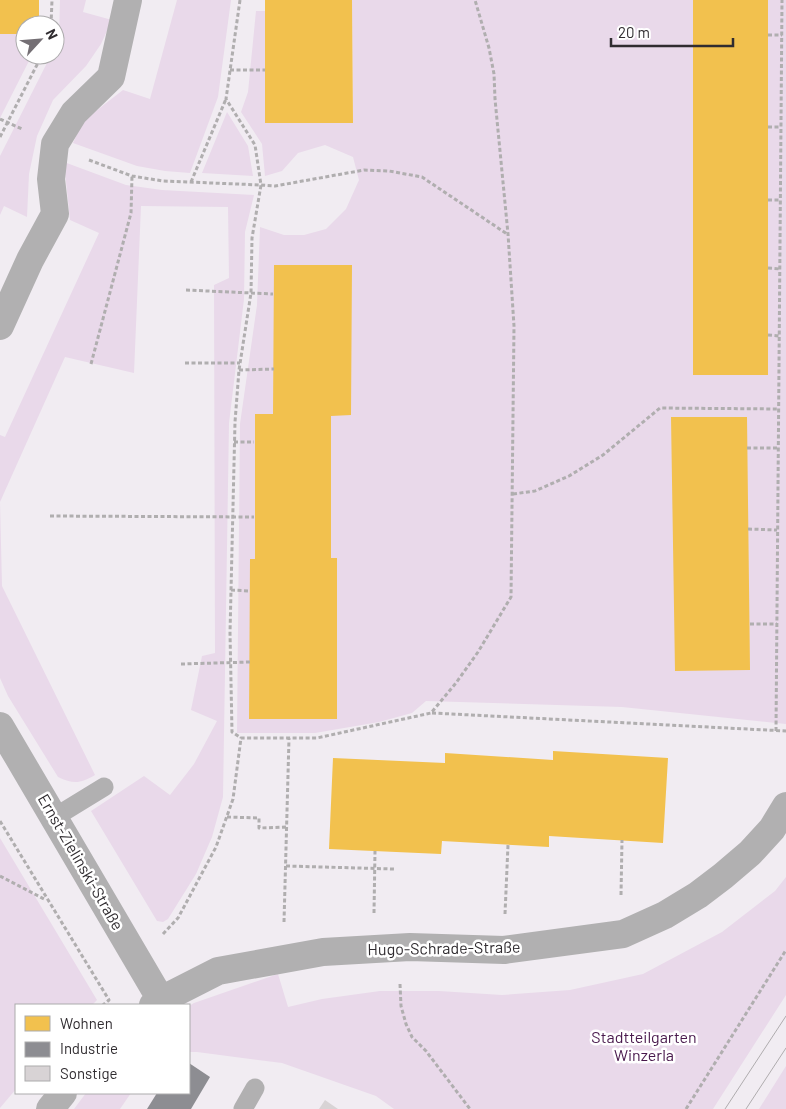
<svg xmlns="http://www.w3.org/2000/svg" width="786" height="1109" font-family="Barlow,sans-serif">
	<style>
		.green { fill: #e9d9ea }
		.homes { fill: #f2c14e }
		.industry { fill: #8d8d92 }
		.building { fill: #d8d3d5 }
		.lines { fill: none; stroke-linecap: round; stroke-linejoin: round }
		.path { stroke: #b0aeaf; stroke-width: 3; stroke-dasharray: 4 2.5; stroke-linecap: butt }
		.service { stroke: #b1b0b1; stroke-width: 19 }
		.minor { stroke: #b1b0b1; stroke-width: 28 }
		.tram { stroke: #afacae; stroke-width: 1 }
		.labels { text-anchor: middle; stroke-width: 5; stroke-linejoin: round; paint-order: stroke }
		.street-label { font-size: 16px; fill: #302c30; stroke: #fff }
		.park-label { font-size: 16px; fill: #48184c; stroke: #fff }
	</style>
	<rect width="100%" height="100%" fill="#f1ecf2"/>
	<!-- green -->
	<path class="green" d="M60,0H86L83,12L112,20L101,44L86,66L53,100L37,136L29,174L27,217L4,206L0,215V156L51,55H55V48L59,39Z
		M177,0H231L218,97L190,173L165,171L137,166L73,143L83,121L123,90L150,99Z
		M352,0H786V724L622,707L426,701L412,713L379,722L315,733H237L240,424L257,305L260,227L284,235H304L326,229L346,209L359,180L353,157L325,145L298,153L282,171L265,176L262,144L241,112L248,92L256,11H265V123L353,122Z
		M0,34H25V55H32L0,118Z
		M227,112L248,146L253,176L202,173Z
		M64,162L126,185L162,190L254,195L245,232L244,299L229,423L223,797L212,837L196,874L168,919L163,922L157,921L91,811L144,776L170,795L194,764L217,721L191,710L202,656L215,653L214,285L229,278L228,207L141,206L134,373L65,357L0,502L2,586L95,775C80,784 73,784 58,777L8,696L0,678V435L5,437L99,233L70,220Z
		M0,838L97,1000L92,1005H16V1089L0,1108Z
		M786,877V995L713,1109H394L376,1096L282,1063L197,1052H189V1006L194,1003L278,974L288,1007L322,999L380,991H439L502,995L570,990L643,974L722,932L775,891Z
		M786,1066V1109H759Z
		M86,1093H131L120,1109H74Z"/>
	<!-- homes -->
	<path class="homes" d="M0,0H39V25H25V34H0Z
		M265,0H352L353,123H265Z
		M693,0H768V375H693Z
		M274,265H352L351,415L331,416V558H337V719H249L250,559H255V414H273Z
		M671,417H747L750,670L675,671Z
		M553,751L668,758L663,843L549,836V847L442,841L441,854L329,849L333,758L445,763V753L553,760Z"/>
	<!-- industry -->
	<path class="industry" d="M189,1063L210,1077L191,1109H147L157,1093H189Z"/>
	<!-- building -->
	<path class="building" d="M325,1100L338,1109H319Z"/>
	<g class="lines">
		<!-- path -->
		<path class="path" d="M240,0L226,99L255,145L261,185L252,238L251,293L239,370L235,422L230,633L232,732L241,738
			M51,25L52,0
			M768,35H782
			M230,70H265
			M0,119L22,129
			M768,127H781
			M0,137L42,55
			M89,160L132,176L163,181L261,185L275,186L364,170L389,171L422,177L507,234
			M191,182L226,99
			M768,200H780
			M768,268L780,269
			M186,290L273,294
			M768,335L779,336
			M185,363H240
			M91,364L131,213L132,176
			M239,370L274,369
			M234,442H254
			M747,448H779
			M513,494L535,491L569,476L603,455L660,408L779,409
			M50,516L254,517
			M748,529L777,530
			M231,590L250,591
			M750,624H777
			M181,664L250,662
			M432,713L786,731
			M776,731L782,0
			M227,817L259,818V828L287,827
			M0,821L109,1000L103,1005
			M286,866L394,869
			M0,876L46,900
			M621,895L622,840
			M374,913L375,851
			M505,914L508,845
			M284,922L289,738
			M163,934L178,918L216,847L233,799L241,738H317L431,713L456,683L478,652L511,597L514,326L508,234L495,99L494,74L489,48L475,0
			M400,984L401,1006L406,1024L412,1037L426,1051L470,1109
			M686,1109L786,950"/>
		<!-- service -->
		<path class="service" d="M55,817L104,787
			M243,1109L255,1088"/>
		<!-- minor -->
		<path class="minor" d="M0,326L30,260L55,214L51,179L55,144L74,113L111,77L128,0
			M0,726L161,1000
			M153,1005L161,1000L218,971L323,952L410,947L504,950L623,934L665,915L698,895L723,876L750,853L772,829L786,806
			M50,1109L63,1093"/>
		<!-- tram -->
		<path class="tram" d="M725,1109L786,1016
			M746,1109L786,1048"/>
	</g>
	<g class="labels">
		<!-- street labels -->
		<g class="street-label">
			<text transform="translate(81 862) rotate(60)" y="6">Ernst-Zielinski-Straße</text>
			<text transform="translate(444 948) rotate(-1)" y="6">Hugo-Schrade-Straße</text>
		</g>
		<!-- park labels -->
		<g class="park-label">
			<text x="644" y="1043">Stadtteilgarten<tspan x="644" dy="18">Winzerla</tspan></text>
		</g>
	</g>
	<!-- legend -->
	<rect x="15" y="1004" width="175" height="90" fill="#ffffff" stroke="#acabac"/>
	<rect x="25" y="1016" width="25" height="15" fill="#f2c14e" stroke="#acabac"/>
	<text x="60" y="1029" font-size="15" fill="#302c30">Wohnen</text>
	<rect x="25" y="1042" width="25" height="15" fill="#8d8d92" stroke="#acabac"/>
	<text x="60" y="1054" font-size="15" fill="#302c30">Industrie</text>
	<rect x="25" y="1066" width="25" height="15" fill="#d8d3d5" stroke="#acabac"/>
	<text x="60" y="1079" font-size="15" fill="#302c30">Sonstige</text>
	<!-- north arrow -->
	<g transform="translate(40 40) rotate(64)"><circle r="24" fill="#ffffff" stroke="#acabac"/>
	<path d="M0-4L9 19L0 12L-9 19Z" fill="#746f74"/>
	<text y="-8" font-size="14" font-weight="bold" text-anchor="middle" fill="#302c30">N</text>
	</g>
	<!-- scale -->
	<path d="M611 38v8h122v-8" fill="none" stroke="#302c30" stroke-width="2.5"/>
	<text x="618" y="38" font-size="15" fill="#302c30" stroke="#ffffff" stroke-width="4" paint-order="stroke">20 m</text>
</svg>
